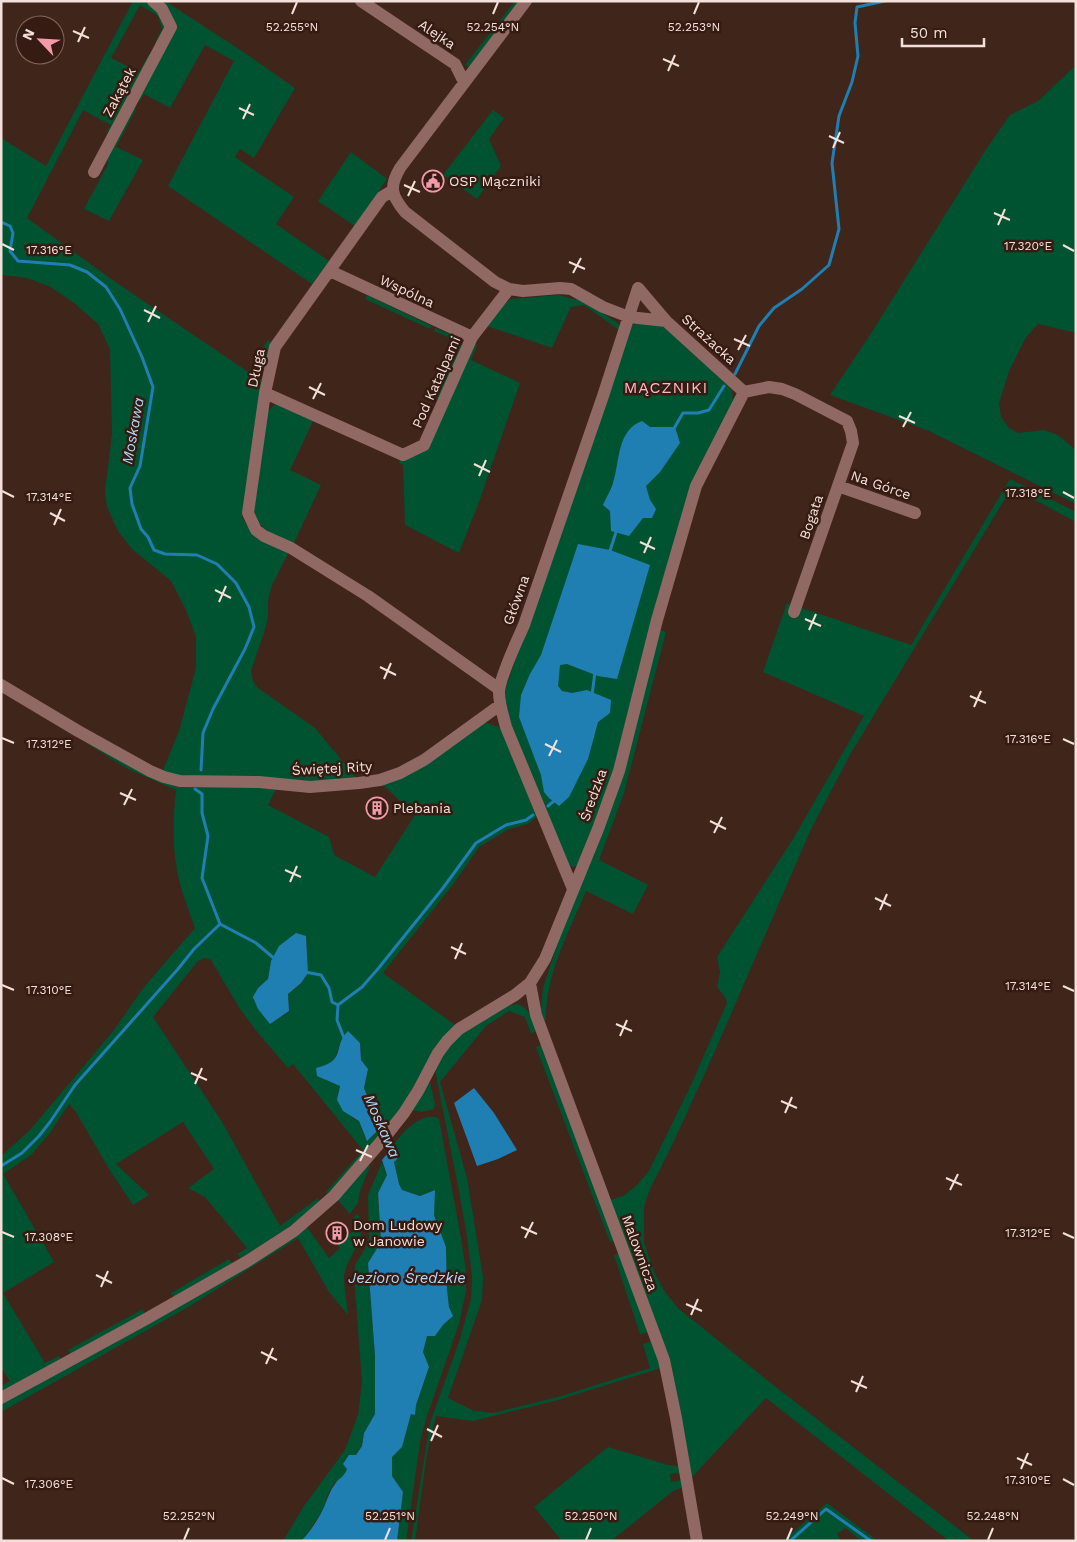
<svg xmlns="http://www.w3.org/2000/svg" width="1077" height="1542" font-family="'Work Sans',sans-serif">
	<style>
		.green { fill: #005330; fill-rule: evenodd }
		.water { fill: #1f7fb3 }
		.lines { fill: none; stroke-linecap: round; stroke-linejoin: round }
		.stream { stroke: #1f7fb3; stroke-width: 3 }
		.minor { stroke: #906864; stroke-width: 12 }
		.ticks { fill: none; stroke: #f3e0da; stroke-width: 2 }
		.labels { text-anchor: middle; stroke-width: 5; stroke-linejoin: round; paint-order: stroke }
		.street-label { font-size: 14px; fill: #f3e0da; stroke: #361b12 }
		.poi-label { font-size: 14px; fill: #f3e0da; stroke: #361b12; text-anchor: start }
		.water-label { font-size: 15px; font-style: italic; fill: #b0d9f6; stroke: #361b12 }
		.quarter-label { font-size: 16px; letter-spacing: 1px; fill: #fcb8c4; stroke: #361b12 }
		.ticks-label { font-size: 12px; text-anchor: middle; fill: #f3e0da; stroke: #361b12; stroke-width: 5; stroke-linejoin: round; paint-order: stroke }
	</style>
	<rect width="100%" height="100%" fill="#40251b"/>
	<!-- green -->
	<path class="green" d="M133,1H147L160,12L166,29L157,44L155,43L162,29L158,16L140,5L111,58L139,72L149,54L151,56L110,133L107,131L111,125L83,110L27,218L114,281L263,382L242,516C248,535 273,543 289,552L272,585L268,600V618L264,632L251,671L253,681L258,688L315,728L358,780L320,783L190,778L162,773L179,731L196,668V637L186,610L171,581L132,549L118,531L107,507L105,491L112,434L110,349L98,324L74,303L51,287L27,278L1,275V138L46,166Z
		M160,1L168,3L242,51L295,88L254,158L240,149L235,157L294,197L276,224L329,261L312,284L168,186L234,61L205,45L170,108L144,94L140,101L137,100L177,25Z
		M515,1H522L469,67L465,65Z
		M1076,65V333L1038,324L1026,337L1009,371L999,403L1001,417L1009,428L1018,433L1044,430L1058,435L1076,450V504L929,431L830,395L870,335L987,148L1010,115L1038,101Z
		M133,107L136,109L116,147L143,160L109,221L84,209L108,164L107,155Z
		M493,110L504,118L489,139L501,166L477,199L443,175Z
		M351,152L387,179L355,226L318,201Z
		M367,295L432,326L430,329L365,299Z
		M558,295L586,302L616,322L619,325V330L584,305L571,307L552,348L487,326L501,306L511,299Z
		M640,323L660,325L672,332L732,390L733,401L720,429L615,767L578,865L573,867L568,864L511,730L505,696L506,687L630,329L633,325Z
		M435,328L459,338L462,350L440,400L436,398L458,351L455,340L434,331Z
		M268,340L272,343L264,369L261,370L252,365L261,361L263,347Z
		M473,343L477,345L471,360L520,383L479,502L459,553L405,525L403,465L399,463L400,460L426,450Z
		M281,404L314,419L290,470L321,485L293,545C273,534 256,530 253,505L267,412L274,405Z
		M1010,479L1076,512V522L1018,491L1006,497L851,753L811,829L715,1051L674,1141L650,1189L644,1206V1243L655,1274L665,1292L678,1308L772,1384L974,1541H949L766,1398L691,1478L670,1369L611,1200L625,1195L636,1186L649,1171L692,1083L727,1003L725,997L717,987L720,972L717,957L793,839L864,716L763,672L787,603L911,645Z
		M660,630L666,632L624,793L599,860L648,885L633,914L586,891C569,932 545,975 546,1020H542L541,1011L543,988Z
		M484,722L499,727L504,733L539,815L528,824L509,829L479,847L455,882L383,973L455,1025L435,1047L405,1102L390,1124L329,1195L326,1192L363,1150L293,1064L288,1068L258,1033L240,1009L211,960L205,958L198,961L153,1017L222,1122L280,1226L318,1198L320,1204L285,1230L241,1258L237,1254L247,1248L205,1197L188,1188L214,1169L183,1122L116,1164L149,1195L133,1205L109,1169L76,1112L69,1104L50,1133L31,1155L3,1174L54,1262L3,1293L45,1363L59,1356L61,1360L1,1393V1386L10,1381L1,1368V1156L30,1130L114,1030L144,987L195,928C189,911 182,893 178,876C172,847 173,819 176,790L126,768L82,740L150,774L277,787L268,805L329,837L334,855L375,877L415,815L381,783ZM306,936L308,973L301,983L288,994L289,1012L270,1023L267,1019L258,988L268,979L271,961L280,946ZM343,1036L360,1043L361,1060L368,1069L364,1088L370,1103L367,1112L377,1131L365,1138L359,1121L351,1117L338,1092L340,1086L333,1082L327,1081L316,1068L329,1065L335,1058Z
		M517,1004C530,1008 532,1019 536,1031L531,1034L525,1017L509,1011L486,1026L440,1082L467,1178L483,1277L482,1300L448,1398L474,1411L493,1413L558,1397L650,1368L643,1344L653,1341L661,1368L558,1400L473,1421L436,1416L427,1453L415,1541H411L430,1423L459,1342L471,1299L472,1276L467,1236L459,1191L435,1070L439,1060L459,1036L508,1006Z
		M541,1045L614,1240L610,1242L536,1047Z
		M430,1082L435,1104L434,1109L422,1112L412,1110L427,1083Z
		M427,1117H435L439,1119L461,1238L466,1271V1291L459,1324L427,1416L420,1442L406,1541H397L403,1492L392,1476V1457L402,1447L411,1414L416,1405L429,1368L423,1352L427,1336H435L443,1325L453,1316L449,1307L447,1289L446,1247L434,1215V1190L420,1196L402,1190L399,1184L394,1162L395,1153L390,1150C400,1136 410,1122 427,1117Z
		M382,1162L387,1175L378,1193L381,1242L368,1263L375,1356V1414L364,1433L362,1446L347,1469L344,1477L335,1482L327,1496L325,1506L306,1536L301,1541H283L304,1506L345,1450L358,1415L362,1382L354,1276L355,1265L366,1247L369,1238L368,1195Z
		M368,1165L370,1166L360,1191L358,1203L350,1214L338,1200Z
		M357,1214C373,1232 346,1257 344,1276C344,1289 347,1303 348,1315L329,1292L298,1238L190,1306L1,1412V1404L187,1301L306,1226L329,1258L340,1248L336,1243L359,1227L353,1218Z
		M620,1253L650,1332L640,1334L614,1255Z
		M229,1259L233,1264L175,1299L171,1293Z
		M143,1309L145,1315L71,1354L68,1350Z
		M608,1447L668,1465L678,1466L680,1473L670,1474L671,1482L681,1480V1488L673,1491L611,1541H562L534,1507Z
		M827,1503L878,1541H862L845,1528L837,1534L841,1541H783Z"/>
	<!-- water -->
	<path class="water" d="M642,421L650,427H675L680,443L660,472L646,486L650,500L656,509L652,518H643L629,536L611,531L610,511L603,505C606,498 611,490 613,483C620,461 617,430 642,421Z
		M578,544L610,550L650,565L617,679L598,676L567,664L560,665L558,686L562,691L572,693L587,690L611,700L610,713L598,722L588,759L569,797L559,806L549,798L544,792L541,775L519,717L521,695L530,674L541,655Z
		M296,933L306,936L308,973L301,983L288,994L289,1011L270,1024L258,1009L253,997L258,988L268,979L271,961L279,946Z
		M348,1031L360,1043L361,1060L368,1069L364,1088L370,1103L367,1112L377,1131L367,1141L359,1121L343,1111L337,1100L340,1086L317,1076L316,1068C347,1061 332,1047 348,1031Z
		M474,1088L494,1113L517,1150L498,1159L477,1166L454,1103Z
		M390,1150L398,1158L394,1162L399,1184L402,1190L420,1196L435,1190L434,1215L446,1247L447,1289L449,1307L453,1316L443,1325L435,1336H427L423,1352L429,1367L416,1405L415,1415L411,1414L402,1447L392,1457V1476L403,1492L397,1541H301C309,1534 321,1515 325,1505C328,1497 330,1491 335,1484C339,1477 343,1479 347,1469L343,1464L349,1455H356L362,1446L364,1433L375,1414V1356L368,1263L381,1242L378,1193L387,1175L382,1160Z"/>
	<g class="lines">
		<!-- stream -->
		<path class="stream" d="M1,222L10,226L13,233L10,251L18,261L70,265L87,272L106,287L120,309L142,357L153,387L140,466L130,488L132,504L141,529L148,537L154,550L165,554L197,555L217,564L236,583L249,607L254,627L245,649L213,709L203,733L201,770
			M735,374L759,326L774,308L802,289L829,265L839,229L832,163L839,116L852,82L858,56L855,23L857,7L885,1
			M673,430L683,413H698L709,410L724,386
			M609,554L617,529
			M592,695L595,672
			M195,789L202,794V813L208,836L202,878L220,924L256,943L276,960
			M548,806L555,800
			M305,972L321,975L329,988L332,1002L338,1005L337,1020L344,1038
			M338,1005L362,987L377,970L443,888L476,843L506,825L526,820L533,815
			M1,1166L22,1153L39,1136L50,1122L75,1085L178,969L194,949L220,924
			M790,1541L826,1509L871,1541"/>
		<!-- minor -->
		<path class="minor" d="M361,1L455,64L464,82
			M526,1L400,168C389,187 391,195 405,212L495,282L509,289L523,291L560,288L571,289L603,307L629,317L666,321L744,392L769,387L782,389L795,394L847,421L851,431L853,443L794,612
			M94,172L171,27L162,9L153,1
			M392,191L382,197L275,347L265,393L248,513L256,530L264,536L291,548L368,596L499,689
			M330,271L472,337
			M638,288L666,321
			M265,393L403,455L424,445L472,337L509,289
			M838,486L915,513
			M1,685L78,731L150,771L164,777L180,781L259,782L310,787L359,783L380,780L400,773L424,760L500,705
			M573,889L506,727C503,715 499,704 499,692C500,676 517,641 524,625L603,396L638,288
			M530,983L536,1015L664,1360L676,1418L697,1541
			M1,1398L146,1319L246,1262L294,1231L334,1196L385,1137L404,1113L418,1091L438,1053L447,1041L459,1029L515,995L530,983L545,959L598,829L619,771L657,620L696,486L744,392"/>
	</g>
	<!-- ticks -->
	<path class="ticks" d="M292,14L297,2M493,14L498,2M694,14L699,2M73,31L89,38M78,42L85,27M663,59L679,66M668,71L675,55M239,108L254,115M243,119L250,104M829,136L844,143M833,148L840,132M404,185L420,192M408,196L415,181M994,213L1010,220M998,225L1005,209M2,244L14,250M1063,245L1074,251M569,262L585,269M573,273L581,258M144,310L160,318M148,322L156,306M734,339L750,346M738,350L746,335M309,387L325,395M313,399L321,383M899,416L915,423M903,427L911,412M474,464L490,472M479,476L486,460M2,491L14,497M1063,492L1074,498M50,513L65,521M54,525L61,509M640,542L655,549M644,553L651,537M215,590L231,598M219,602L226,586M805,619L821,626M809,630L816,614M380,667L396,675M384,679L391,663M970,696L986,703M974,707L981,691M2,738L14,743M1063,739L1074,744M545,744L561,752M549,756L557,740M120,793L136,800M124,805L132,789M710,821L726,829M714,833L722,817M285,870L301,877M290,882L297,866M875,898L891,906M880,910L887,894M451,947L466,954M455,959L462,943M2,985L14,990M1063,986L1074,991M616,1024L632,1031M620,1036L627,1020M191,1073L207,1080M195,1084L202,1068M781,1101L797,1108M785,1113L792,1097M356,1150L372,1157M360,1161L368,1145M946,1178L962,1185M950,1190L958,1174M521,1227L537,1234M2,1232L14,1237M1063,1233L1074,1238M525,1238L533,1222M96,1275L112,1283M101,1287L108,1271M686,1304L702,1311M691,1315L698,1299M261,1352L277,1360M266,1364L273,1348M851,1381L867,1388M856,1392L863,1376M427,1429L442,1437M431,1441L438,1425M1017,1458L1032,1465M1021,1469L1028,1453M2,1478L14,1484M1063,1479L1074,1485M184,1540L189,1528M385,1540L390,1528M586,1540L591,1528M787,1540L792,1528M988,1540L993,1528"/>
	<!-- icons -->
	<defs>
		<g id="civic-ring" transform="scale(1.125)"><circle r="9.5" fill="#361b12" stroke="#f39aab" stroke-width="1.5"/><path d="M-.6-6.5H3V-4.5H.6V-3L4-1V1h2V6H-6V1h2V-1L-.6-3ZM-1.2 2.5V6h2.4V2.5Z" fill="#f39aab"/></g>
		<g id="building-ring" transform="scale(1.125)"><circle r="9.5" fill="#361b12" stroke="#f39aab" stroke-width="1.5"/><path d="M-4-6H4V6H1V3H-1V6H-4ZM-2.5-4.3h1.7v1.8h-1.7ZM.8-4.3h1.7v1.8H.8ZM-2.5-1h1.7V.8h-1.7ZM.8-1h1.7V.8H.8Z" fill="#f39aab"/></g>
	</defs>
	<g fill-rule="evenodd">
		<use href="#civic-ring" x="433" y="181"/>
		<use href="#building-ring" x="377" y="808"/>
		<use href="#building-ring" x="337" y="1233"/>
	</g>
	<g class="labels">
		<!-- street labels -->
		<g class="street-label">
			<text transform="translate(437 34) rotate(34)" y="5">Alejka</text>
			<text transform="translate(119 92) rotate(-62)" y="5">Zakątek</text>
			<text transform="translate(407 291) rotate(25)" y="5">Wspólna</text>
			<text transform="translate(709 339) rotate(42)" y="5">Strażacka</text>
			<text transform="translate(256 368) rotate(-78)" y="5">Długa</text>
			<text transform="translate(436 382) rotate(-66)" y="5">Pod Katalpami</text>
			<text transform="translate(881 485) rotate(19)" y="5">Na Górce</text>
			<text transform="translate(811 517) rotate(-71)" y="5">Bogata</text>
			<text transform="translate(516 600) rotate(-70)" y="5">Główna</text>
			<text transform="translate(332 768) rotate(-3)" y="5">Świętej Rity</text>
			<text transform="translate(593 795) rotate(-70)" y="5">Średzka</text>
			<text transform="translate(640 1253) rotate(70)" y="5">Malownicza</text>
		</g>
		<!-- poi labels -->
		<g class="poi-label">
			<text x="449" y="186">OSP Mączniki</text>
			<text x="393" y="813">Plebania</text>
			<text x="353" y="1230">Dom Ludowy<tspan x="353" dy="16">w Janowie</tspan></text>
		</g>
		<!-- water labels -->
		<g class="water-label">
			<text transform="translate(133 431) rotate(-80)" y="5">Moskawa</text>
			<text transform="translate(382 1126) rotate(66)" y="5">Moskawa</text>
			<text x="407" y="1283">Jezioro Średzkie</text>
		</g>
		<!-- quarter labels -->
		<g class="quarter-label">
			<text x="666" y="393">MĄCZNIKI</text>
		</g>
	</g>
	<g class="ticks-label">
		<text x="292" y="31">52.255°N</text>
		<text x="493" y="31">52.254°N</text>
		<text x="694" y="31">52.253°N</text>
		<text x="1028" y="250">17.320°E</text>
		<text x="49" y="254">17.316°E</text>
		<text x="1028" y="497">17.318°E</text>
		<text x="49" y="501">17.314°E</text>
		<text x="1028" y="743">17.316°E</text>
		<text x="49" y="748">17.312°E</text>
		<text x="1028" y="990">17.314°E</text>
		<text x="49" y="994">17.310°E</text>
		<text x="1028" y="1237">17.312°E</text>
		<text x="49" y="1241">17.308°E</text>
		<text x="1028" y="1484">17.310°E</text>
		<text x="49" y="1488">17.306°E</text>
		<text x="189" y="1520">52.252°N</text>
		<text x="390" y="1520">52.251°N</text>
		<text x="591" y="1520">52.250°N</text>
		<text x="792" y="1520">52.249°N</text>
		<text x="993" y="1520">52.248°N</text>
	</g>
	<!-- border -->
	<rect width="1077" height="1542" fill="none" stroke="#f3e0da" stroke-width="5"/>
	<!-- north arrow -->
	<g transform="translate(40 40) rotate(295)"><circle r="24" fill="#361b12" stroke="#826a62"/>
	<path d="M0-4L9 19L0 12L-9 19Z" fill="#f39aab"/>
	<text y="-8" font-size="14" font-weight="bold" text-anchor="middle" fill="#f3e0da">N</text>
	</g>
	<!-- scale -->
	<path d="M902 38v8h82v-8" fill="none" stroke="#f3e0da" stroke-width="2.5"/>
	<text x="910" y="38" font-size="15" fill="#f3e0da" stroke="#361b12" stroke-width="4" paint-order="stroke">50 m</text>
</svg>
